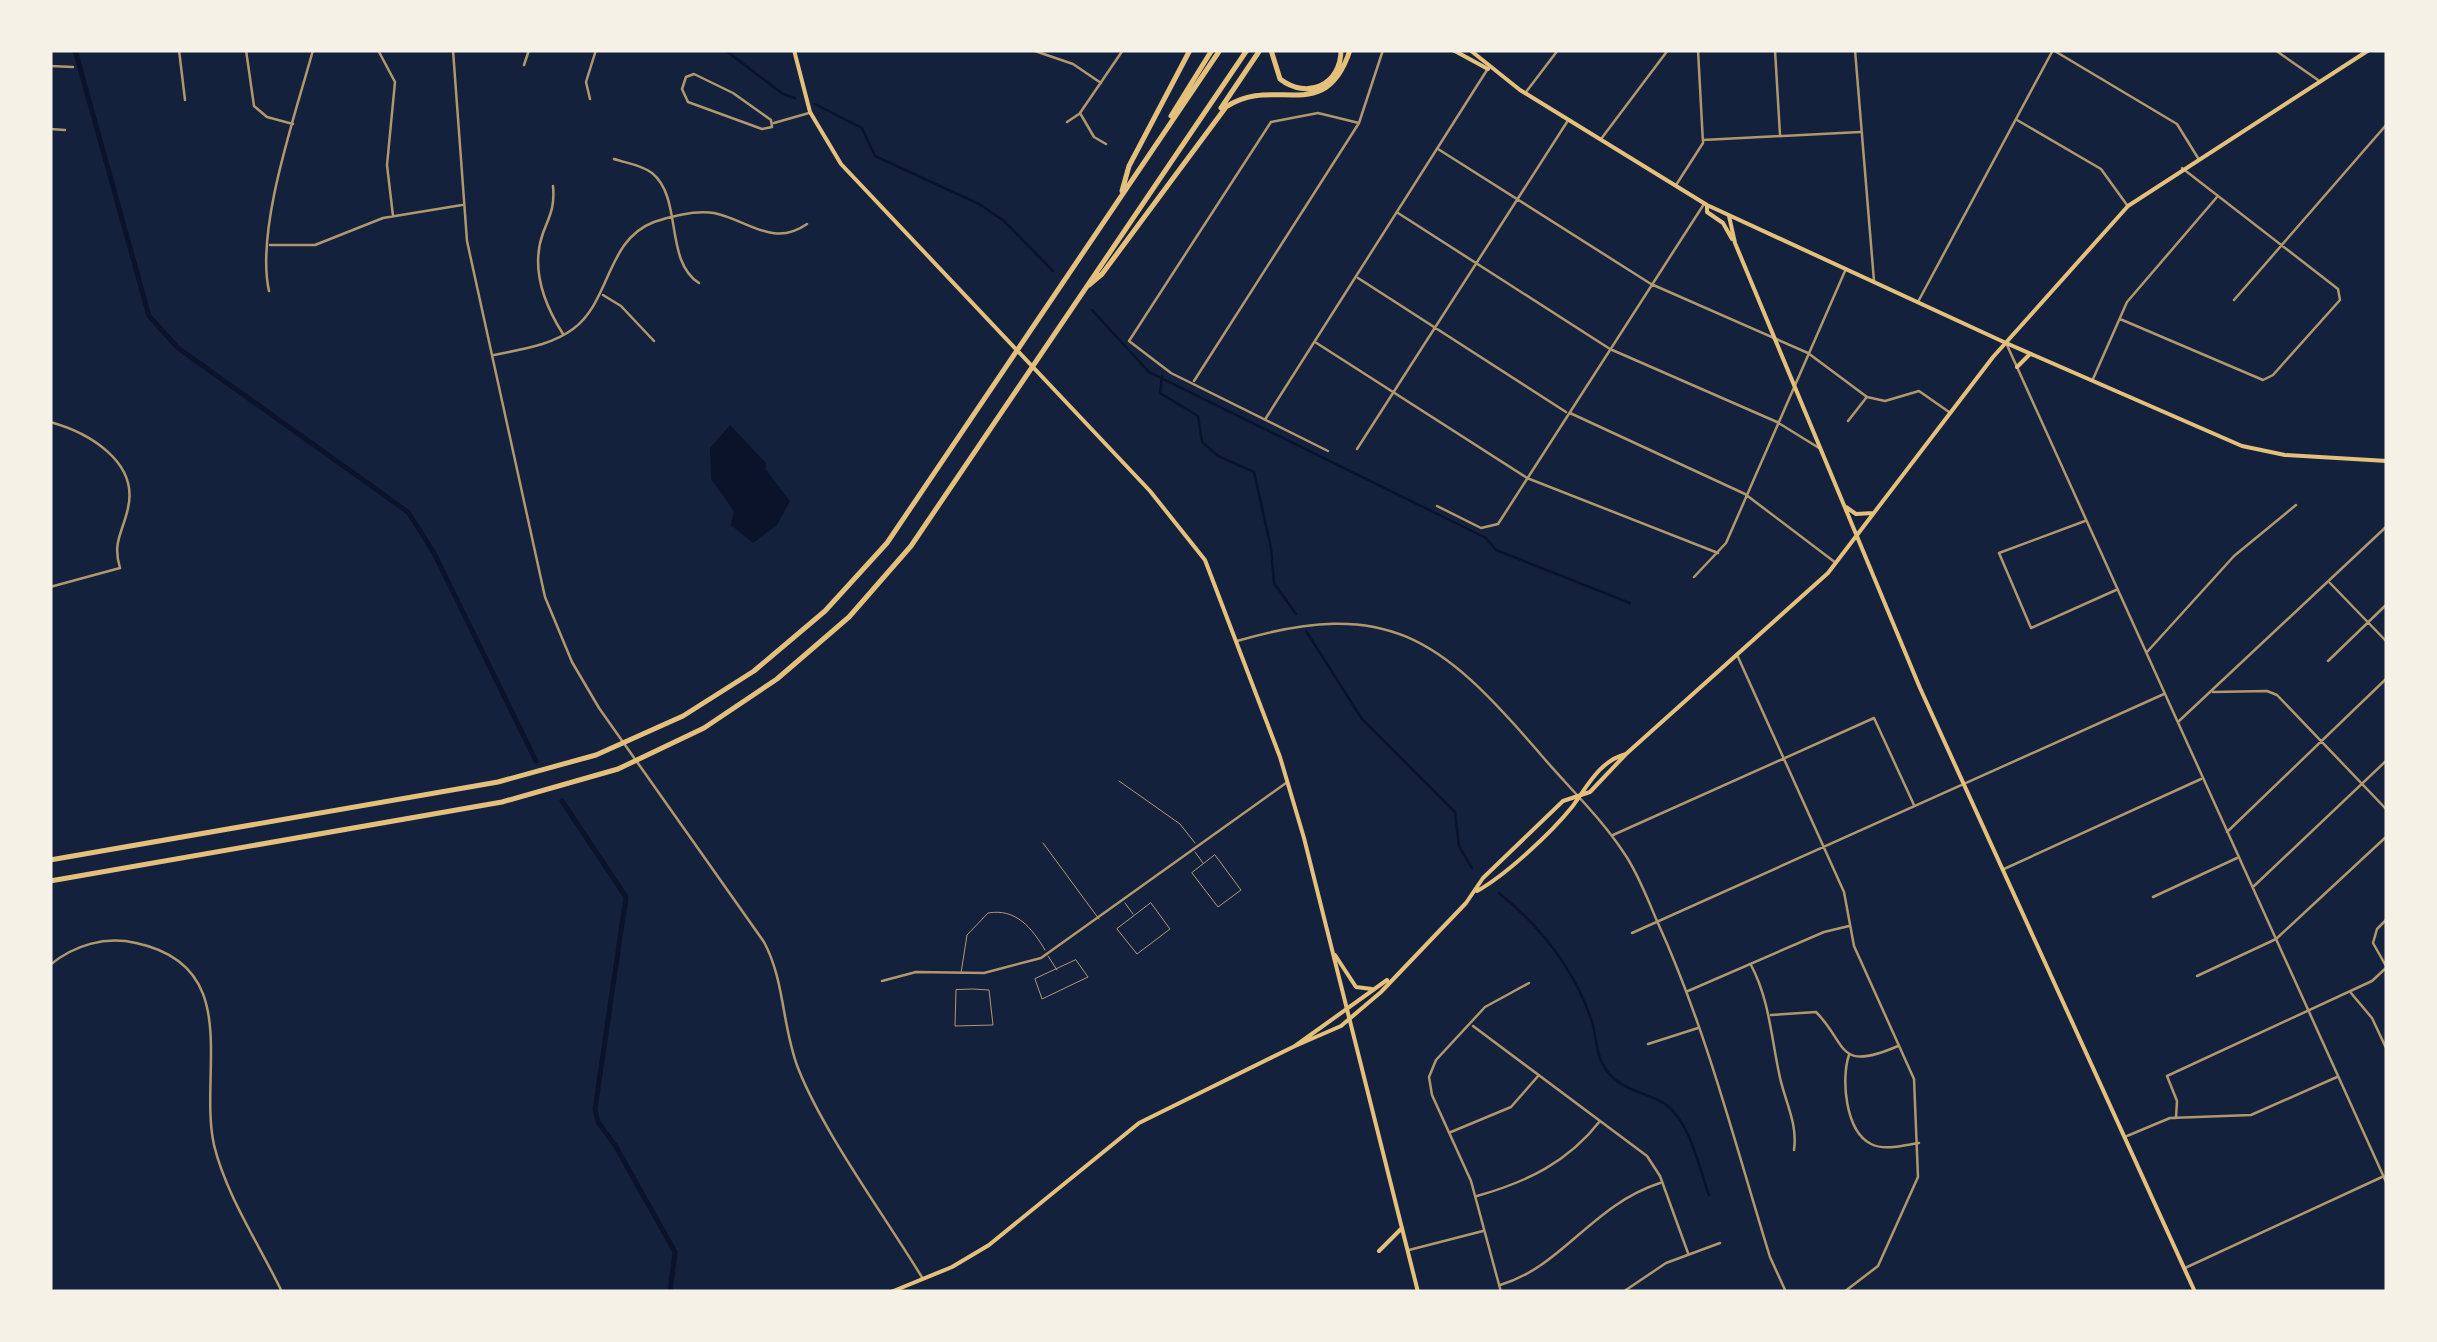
<svg xmlns="http://www.w3.org/2000/svg" width="2437" height="1342" font-family="'DejaVu Sans',sans-serif">
	<style>
		.water { fill: #0b132b }
		.lines { fill: none; stroke-linecap: round; stroke-linejoin: round }
		.stream { stroke: #0b132b; stroke-width: 2.5 }
		.canal { stroke: #0b132b; stroke-width: 5 }
		.service { stroke: #b1986c; stroke-width: 1 }
		.minor { stroke: #b1986c; stroke-width: 2.5 }
		.tertiary { stroke: #b1986c; stroke-width: 2.5 }
		.secondary { stroke: #e5c07b; stroke-width: 4 }
		.primary { stroke: #e5c07b; stroke-width: 4 }
		.motorway { stroke: #e5c07b; stroke-width: 5 }
	</style>
	<rect width="100%" height="100%" fill="#14213d"/>
	<!-- water -->
	<path class="water" d="M730,425L766,463V470L790,501L777,525L753,543L731,525L734,511L711,479L710,448Z"/>
	<g class="lines">
		<!-- stream -->
		<path class="stream" d="M725,50L783,94L795,98
			M815,104L862,128L875,156L979,204L1004,221L1053,271
			M1092,310L1149,372L1486,538L1496,550L1630,603
			M1162,376L1160,393L1198,416L1202,442L1218,456L1254,472L1271,548L1274,583L1296,614
			M1306,631L1362,719L1455,812L1459,846L1472,868
			M1499,893C1542,928 1576,971 1593,1025C1596,1037 1596,1051 1602,1063C1616,1091 1643,1090 1665,1104C1690,1121 1699,1168 1709,1195"/>
		<!-- canal -->
		<path class="canal" d="M75,50L149,316L178,348L408,512L434,553L536,761
			M562,801L626,897L595,1109L598,1122L615,1145L675,1252L670,1292"/>
		<!-- service -->
		<path class="service" d="M1119,781L1180,824L1195,843
			M1043,843L1099,919
			M1195,852L1203,863
			M1215,855L1241,890L1218,907L1192,873Z
			M1125,903L1133,914
			M1151,903L1170,929L1137,954L1117,929Z
			M1048,956L1057,970
			M1076,960L1088,977L1042,999L1035,979Z
			M961,973L967,935L988,913C1016,908 1032,928 1045,950
			M973,989L989,990L993,1025L955,1026L956,990Z"/>
		<!-- minor -->
		<path class="minor" d="M179,50L185,100
			M246,50L254,106L267,117L293,124
			M378,50L395,82L387,165L393,216
			M1032,50L1073,64L1101,83
			M1775,50L1780,135
			M2053,50L2177,124L2198,158
			M2275,50L2318,80
			M524,65L529,50
			M50,66L73,67
			M694,74L733,93L771,120L772,127L762,129L688,102L682,89L686,77Z
			M1526,92L1558,50
			M590,99L586,82L596,50
			M2017,120L2101,169L2127,205
			M1067,122L1079,114
			M774,123L809,113
			M50,129L65,130
			M1601,139L1668,50
			M1703,140L1860,132
			M1106,144L1094,137L1080,113L1123,50
			M1438,149L1651,284L1808,353L1867,397L1885,401L1919,391L1949,412
			M614,159C626,163 642,165 652,173C683,198 664,261 699,283
			M1676,185L1703,143L1698,50
			M553,186C555,207 550,215 543,233C530,269 544,304 563,334
			M1398,213L1610,349L1777,422L1819,448
			M270,245H315L383,218L462,205
			M1358,278L1566,412
			M269,291C255,229 296,113 313,50
			M603,295L621,306L654,341
			M1919,300L2053,50
			M2234,300L2387,124
			M2120,319L2263,380L2273,375L2340,300L2338,289L2182,168
			M1315,342L1527,478L1718,553
			M494,355C521,349 550,346 573,329C611,301 606,240 654,222C672,216 694,210 714,213C748,220 773,248 807,224
			M2093,379L2127,302L2217,197
			M1194,381L1359,123L1383,50
			M1570,413L1745,494L1836,563
			M1266,418L1487,70
			M1848,421L1866,398
			M50,422C87,432 139,461 128,508C123,532 112,542 120,568L50,587
			M1357,449L1567,122
			M1328,451L1171,373L1129,341L1271,122L1318,113L1359,123
			M1437,506L1481,528L1498,524L1704,204
			M2085,521L1999,553L2031,628L2116,590
			M1694,577L1726,543L1845,271
			M2330,583L2387,642
			M2147,652L2234,556L2296,505
			M1738,657L1844,892L1854,946L1914,1079L1918,1177L1878,1266L1844,1292
			M2328,661L2387,604
			M2213,692L2267,691L2277,695L2387,810
			M2179,721L2387,526
			M2227,832L2387,678
			M1613,835L1874,718L1914,805
			M2004,869L2201,779
			M2254,886L2387,760
			M2153,897L2237,858
			M1632,933L2164,694
			M1751,965C1769,999 1771,1035 1779,1073C1784,1100 1798,1122 1794,1150
			M2386,966L2373,943L2377,929L2387,919
			M2197,976L2276,939L2387,836
			M882,981L916,972L984,973L1041,958L1286,783
			M1688,991L1824,932L1849,926
			M2351,993L2372,1018L2387,1050
			M1771,1015L1816,1012C1848,1044 1836,1073 1898,1046
			M1473,1026L1647,1156L1660,1176L1688,1253
			M1648,1044L1698,1028
			M1849,1055C1841,1078 1845,1131 1871,1144C1885,1151 1905,1145 1919,1143
			M2176,1118L2177,1101L2167,1076L2372,981L2387,967
			M1451,1132L1511,1107L1539,1075
			M2127,1136L2170,1118L2251,1115L2337,1077
			M1477,1196C1527,1182 1568,1162 1600,1121
			M1409,1250L1483,1231
			M2185,1268L2382,1177
			M1500,1285C1562,1267 1592,1205 1660,1183
			M1501,1292L1471,1181L1432,1095L1429,1077L1436,1060L1485,1007L1529,983
			M1623,1292L1666,1263L1720,1243"/>
		<!-- tertiary -->
		<path class="tertiary" d="M453,50L467,241L545,597L572,662L599,708L764,942C785,981 782,1027 798,1068C824,1134 885,1216 923,1279
			M1855,50L1874,281
			M2007,345L2387,1184
			M1237,641C1387,597 1440,638 1536,749C1565,784 1599,815 1624,853C1638,873 1647,898 1657,921C1706,1028 1735,1144 1770,1257L1786,1292
			M50,965C74,945 105,936 136,943C245,966 198,1072 214,1145C226,1195 260,1246 282,1292"/>
		<!-- secondary -->
		<path class="secondary" d="M794,50L810,112L841,164L1150,491L1205,560L1280,757L1304,838L1418,1292
			M1453,50L1488,69
			M2006,343L2242,446L2285,455L2387,461
			M2017,367L2030,354
			M1379,1251L1402,1228"/>
		<!-- primary -->
		<path class="primary" d="M1470,50L1520,90L1707,205L2006,343
			M1707,205V212L1723,223L1732,239
			M1729,216L1735,243L1920,688L2195,1292
			M1846,507L1856,514L1873,513
			M1477,891C1506,875 1551,833 1572,807C1587,787 1599,761 1626,754
			M1335,955L1356,987L1372,989
			M1295,1046L1341,1026L1381,992L1466,903L1483,878L1563,801L1590,792L1626,754L1828,573L1993,357L2128,206L2369,50
			M891,1292L952,1267L989,1245L1139,1123L1295,1046L1387,980"/>
		<!-- motorway -->
		<path class="motorway" d="M1271,50L1280,79C1307,100 1341,85 1341,50
			M1221,108L1260,50
			M1171,116L1212,50
			M1122,191L1129,166L1190,50
			M1089,285L1102,274L1226,107C1275,74 1325,127 1350,50
			M50,860L498,782L596,755L683,716L754,671L825,611L887,543L1220,50
			M50,881L502,802L618,769L704,728L777,679L849,617L911,546L1247,50"/>
	</g>
	<!-- border -->
	<rect width="2437" height="1342" fill="none" stroke="#f6f1e7" stroke-width="105"/>
</svg>
